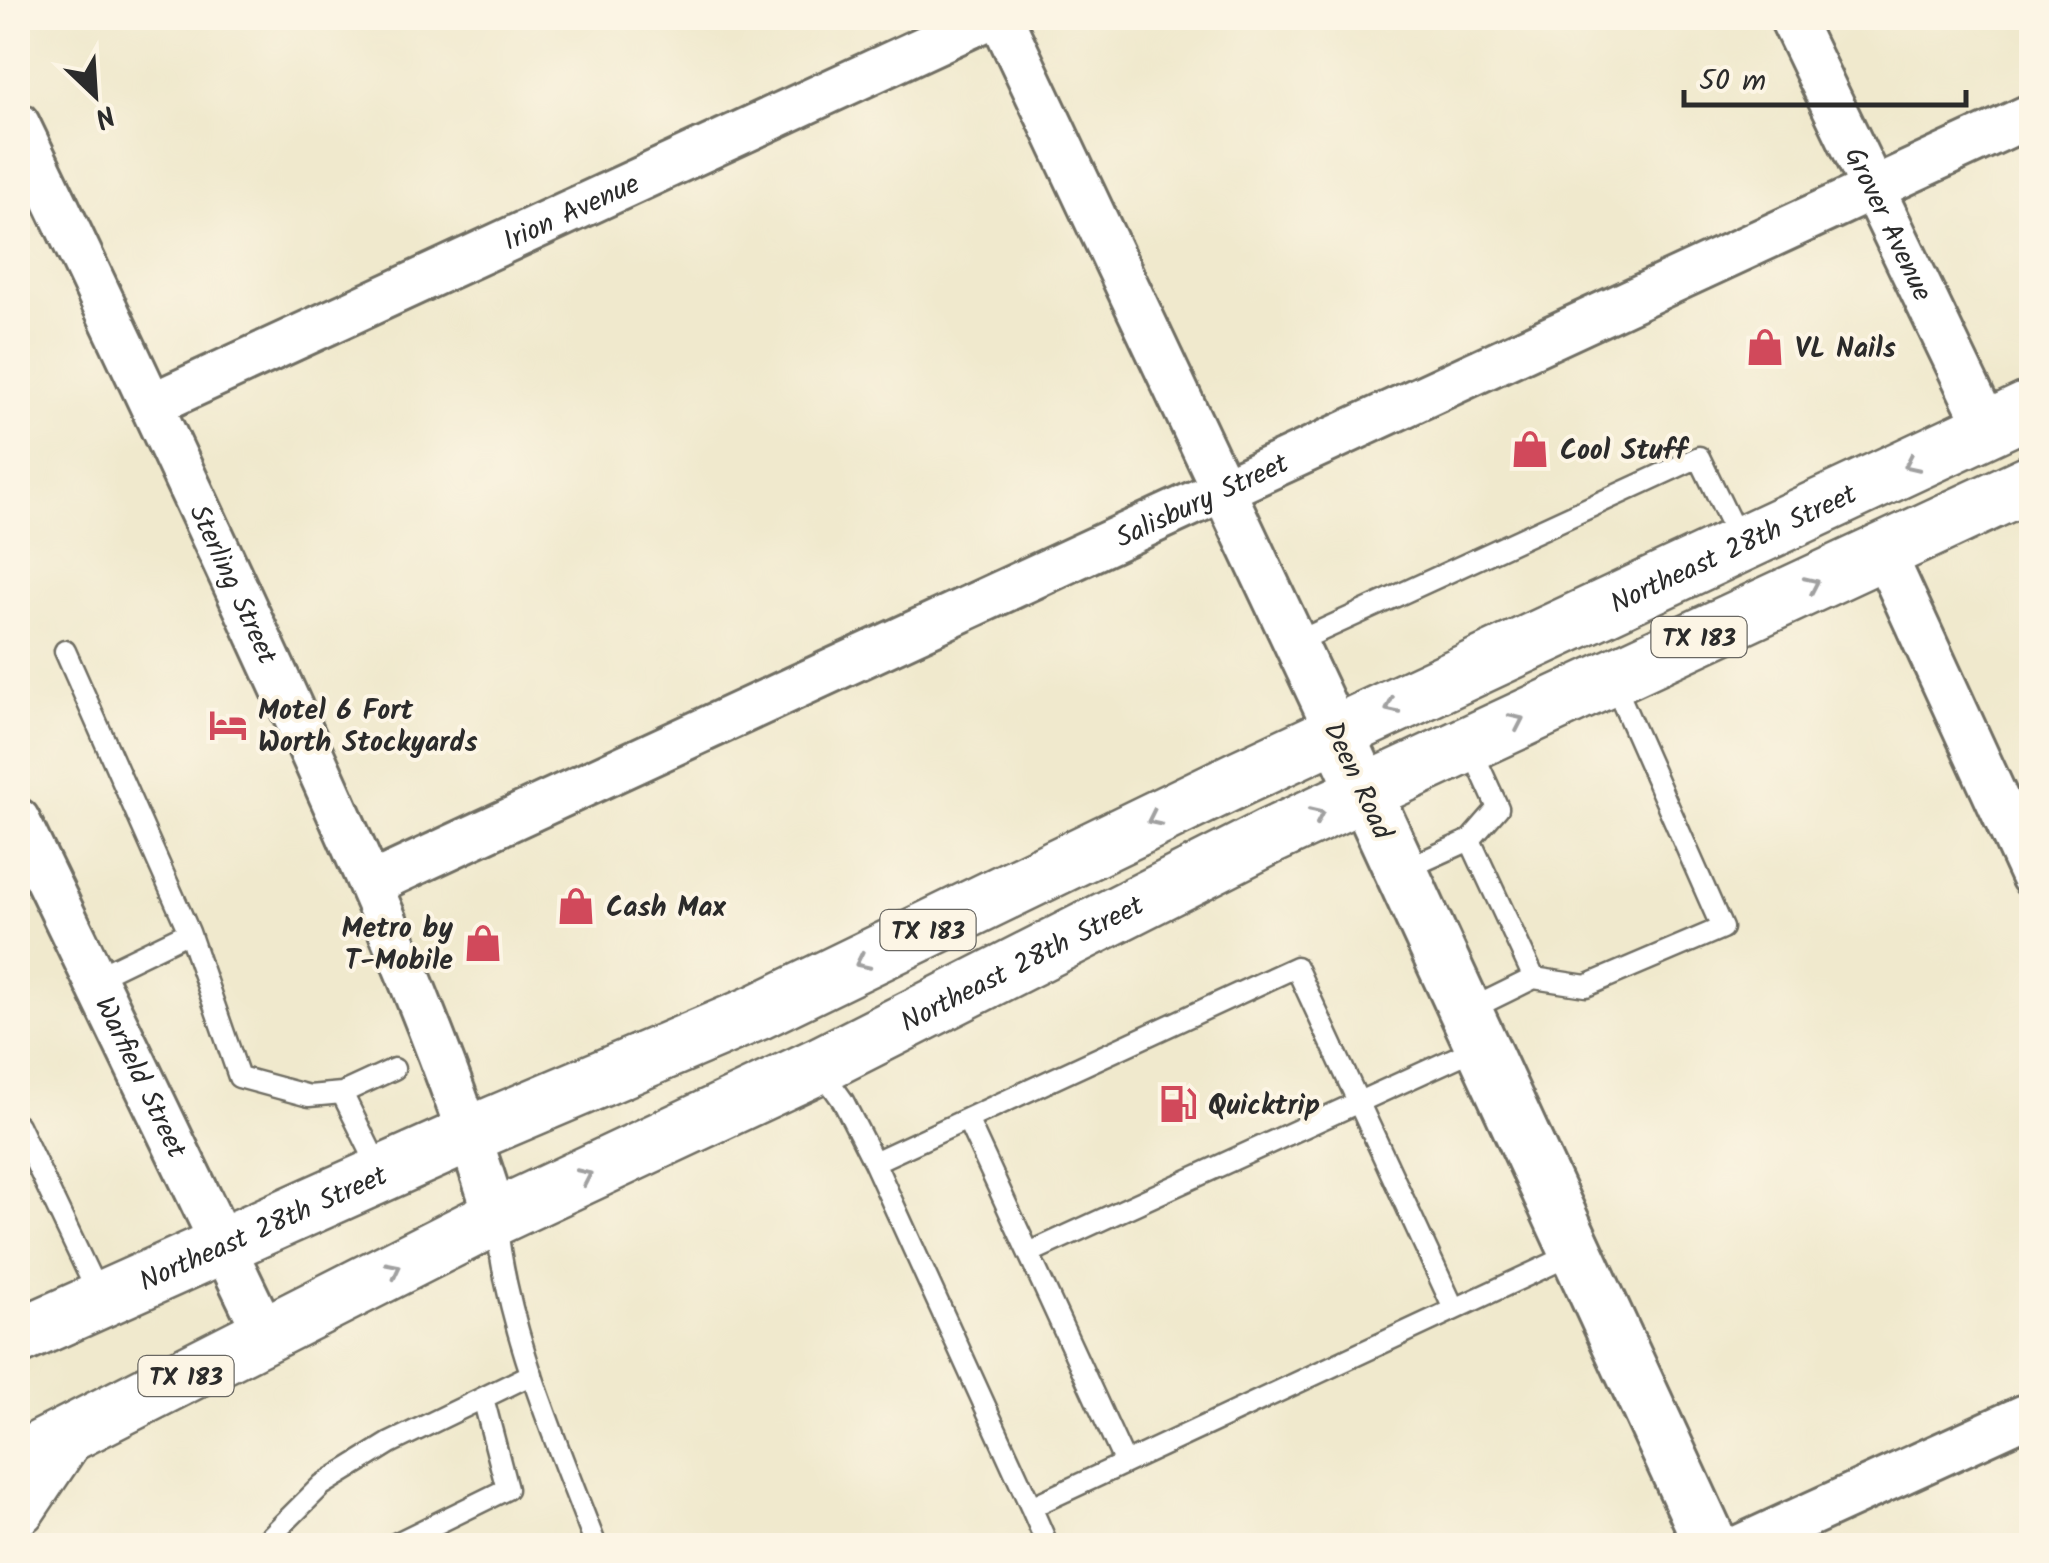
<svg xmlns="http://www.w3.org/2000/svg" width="2049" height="1563" font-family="Kalam,sans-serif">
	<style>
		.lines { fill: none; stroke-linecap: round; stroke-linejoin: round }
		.service-casing { stroke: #706e64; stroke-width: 25 }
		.minor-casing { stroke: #706e64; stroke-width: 48 }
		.tertiary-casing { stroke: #706e64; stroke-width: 58 }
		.primary-casing { stroke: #706e64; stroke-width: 60 }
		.service { stroke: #fff; stroke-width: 20 }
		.minor { stroke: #fff; stroke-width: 42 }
		.tertiary { stroke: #fff; stroke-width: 52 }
		.primary { stroke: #fff; stroke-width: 55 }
		.oneway { stroke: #a0a0a0 }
		.labels { text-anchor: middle; stroke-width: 8; stroke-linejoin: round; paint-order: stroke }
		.shield { fill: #fcf5e5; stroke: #6a6863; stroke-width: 2.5 }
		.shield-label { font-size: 25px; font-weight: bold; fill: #2b2b2b }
		.street-label { font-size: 28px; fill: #2b2b2b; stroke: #fcf5e5 }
		.poi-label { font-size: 28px; font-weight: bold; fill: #2b2b2b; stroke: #fcf5e5; text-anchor: start }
	</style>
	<rect width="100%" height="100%" fill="#fcf5e5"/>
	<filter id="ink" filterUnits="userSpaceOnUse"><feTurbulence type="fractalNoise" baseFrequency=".01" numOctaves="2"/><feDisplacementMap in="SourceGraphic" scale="20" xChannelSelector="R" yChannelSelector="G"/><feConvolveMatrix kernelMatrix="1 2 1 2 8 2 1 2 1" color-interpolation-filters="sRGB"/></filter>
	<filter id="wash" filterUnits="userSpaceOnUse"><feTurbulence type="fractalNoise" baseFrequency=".0048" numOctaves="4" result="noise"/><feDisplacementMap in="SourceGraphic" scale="40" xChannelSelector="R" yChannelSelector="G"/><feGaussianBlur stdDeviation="2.25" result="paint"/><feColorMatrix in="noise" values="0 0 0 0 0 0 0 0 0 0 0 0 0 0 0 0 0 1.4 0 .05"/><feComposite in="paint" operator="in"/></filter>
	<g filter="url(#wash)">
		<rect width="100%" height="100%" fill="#f0e9cd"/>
	</g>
	<g filter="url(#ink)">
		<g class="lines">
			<!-- service casing -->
			<g class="service-casing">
				<path id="service" d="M1294,643L1699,457L1740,542
					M65,651L189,932L94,978
					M1469,744L1498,808L1470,840
					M1401,871L1470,840L1534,978L1467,1011
					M189,932L239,1077L309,1096L342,1093L381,1172
					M1534,978L1586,986L1722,928L1612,679
					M818,1066L843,1101L874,1162L1031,1507L1575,1253
					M342,1093L394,1069
					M967,1119L1125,1463
					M18,1125L100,1298
					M874,1162L1296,967L1454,1309
					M496,1219C507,1332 556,1440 596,1546
					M1029,1253L1479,1047
					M1031,1507L1048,1546
					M261,1546L322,1485L390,1443L532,1374
					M391,1546L507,1489L483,1398"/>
			</g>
			<!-- minor casing -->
			<g class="minor-casing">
				<g id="minor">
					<path d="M1001,18L1337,732"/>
					<path id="s1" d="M1791,18L1988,429"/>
					<path id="s2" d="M18,124C109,313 197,502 284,692C362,864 440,1036 496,1217"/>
					<path id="s3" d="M153,404L989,18"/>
					<path d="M1883,551L2032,876"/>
					<path id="s4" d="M18,820L266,1335"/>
					<path id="s5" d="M371,884L2032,115"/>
					<path d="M1741,1546L2032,1413"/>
				</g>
			</g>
			<!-- tertiary casing -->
			<g class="tertiary-casing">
				<path id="tertiary" d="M1337,732L1712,1546"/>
			</g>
			<!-- primary casing -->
			<g class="primary-casing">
				<g id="primary">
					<path id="s6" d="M18,1337L471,1134L758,1012L1242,777L2032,408"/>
					<path id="s7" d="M18,1460L496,1217L818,1066L1269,837L2032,482"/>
					<path d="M18,1507L65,1437"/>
				</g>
			</g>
			<!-- service -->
			<use href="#service" class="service"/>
			<!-- minor -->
			<use href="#minor" class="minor"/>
			<!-- tertiary -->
			<use href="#tertiary" class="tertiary"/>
			<!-- primary -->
			<use href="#primary" class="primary"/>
		</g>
		<!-- one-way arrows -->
		<defs><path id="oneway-chevron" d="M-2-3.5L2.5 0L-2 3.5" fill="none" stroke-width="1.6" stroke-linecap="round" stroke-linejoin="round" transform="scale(2.5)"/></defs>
		<g class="oneway">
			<use href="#oneway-chevron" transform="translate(1911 464) rotate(155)"/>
			<use href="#oneway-chevron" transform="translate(1812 584) rotate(-25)"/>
			<use href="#oneway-chevron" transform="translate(1392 707) rotate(155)"/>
			<use href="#oneway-chevron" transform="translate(1517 721) rotate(-25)"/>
			<use href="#oneway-chevron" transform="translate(1317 815) rotate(-25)"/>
			<use href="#oneway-chevron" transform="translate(1154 819) rotate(154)"/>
			<use href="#oneway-chevron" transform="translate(862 962) rotate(154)"/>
			<use href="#oneway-chevron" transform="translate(585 1176) rotate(-25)"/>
			<use href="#oneway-chevron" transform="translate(394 1269) rotate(-27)"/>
		</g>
	</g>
	<!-- icons -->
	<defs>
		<g id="shop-bare" transform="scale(3)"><path d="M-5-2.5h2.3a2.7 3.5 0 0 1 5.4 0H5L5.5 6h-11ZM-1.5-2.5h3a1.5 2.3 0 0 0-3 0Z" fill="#d1495b" stroke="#fcf5e5" stroke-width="2.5" paint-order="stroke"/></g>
		<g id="hotel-bare" transform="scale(3)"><path d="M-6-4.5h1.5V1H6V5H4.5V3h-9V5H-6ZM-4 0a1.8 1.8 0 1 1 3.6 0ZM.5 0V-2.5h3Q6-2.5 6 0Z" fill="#d1495b" stroke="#fcf5e5" stroke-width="2.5" paint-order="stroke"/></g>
		<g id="fuel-bare" transform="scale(3)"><path d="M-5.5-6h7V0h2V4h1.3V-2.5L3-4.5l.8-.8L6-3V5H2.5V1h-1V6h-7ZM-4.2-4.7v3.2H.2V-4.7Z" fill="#d1495b" stroke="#fcf5e5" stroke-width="2.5" paint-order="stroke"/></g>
	</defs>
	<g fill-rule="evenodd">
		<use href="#shop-bare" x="1765" y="347"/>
		<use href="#shop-bare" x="1530" y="449"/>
		<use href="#hotel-bare" x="228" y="725"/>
		<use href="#shop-bare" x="576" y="906"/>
		<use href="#shop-bare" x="483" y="943"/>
		<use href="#fuel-bare" x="1178" y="1104"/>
	</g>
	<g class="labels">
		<!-- shield labels -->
		<g class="shield">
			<rect x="1651.5" y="617" width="95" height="40" rx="8"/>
			<rect x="880.5" y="910" width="95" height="40" rx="8"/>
			<rect x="138.5" y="1356" width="95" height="40" rx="8"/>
		</g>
		<g class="shield-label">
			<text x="1699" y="646">TX 183</text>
			<text x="928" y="939">TX 183</text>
			<text x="186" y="1385">TX 183</text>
		</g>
		<!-- street labels -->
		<g class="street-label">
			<text dy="10" stroke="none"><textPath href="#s3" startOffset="460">Irion Avenue</textPath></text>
			<text dy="10" stroke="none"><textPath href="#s1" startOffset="228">Grover Avenue</textPath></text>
			<text dy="10" stroke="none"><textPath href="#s5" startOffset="915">Salisbury Street</textPath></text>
			<text dy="10" stroke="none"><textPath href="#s6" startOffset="1888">Northeast 28th Street</textPath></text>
			<text dy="10" stroke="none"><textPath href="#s2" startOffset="508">Sterling Street</textPath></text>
			<text transform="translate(1359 780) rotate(65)" y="10">Deen Road</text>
			<text dy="10" stroke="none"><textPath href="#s7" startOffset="1120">Northeast 28th Street</textPath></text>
			<text dy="10" stroke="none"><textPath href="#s4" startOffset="285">Warfield Street</textPath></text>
			<text dy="10" stroke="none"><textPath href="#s6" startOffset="268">Northeast 28th Street</textPath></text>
		</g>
		<!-- poi labels -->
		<g class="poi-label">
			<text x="1795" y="357">VL Nails</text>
			<text x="1560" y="459">Cool Stuff</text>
			<text x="258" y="719">Motel 6 Fort<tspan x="258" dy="32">Worth Stockyards</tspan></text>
			<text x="606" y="916">Cash Max</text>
			<text x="453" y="937" text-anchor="end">Metro by<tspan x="453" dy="32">T-Mobile</tspan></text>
			<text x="1208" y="1114">Quicktrip</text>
		</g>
	</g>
	<!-- margin -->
	<rect width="2049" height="1563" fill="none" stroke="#fcf5e5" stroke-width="60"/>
	<!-- north arrow -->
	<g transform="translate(95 95) rotate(155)" stroke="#fcf5e5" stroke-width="8" paint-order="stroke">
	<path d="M0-8L18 38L0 25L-18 38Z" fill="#2b2b2b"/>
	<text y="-15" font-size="28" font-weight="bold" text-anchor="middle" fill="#2b2b2b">N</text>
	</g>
	<!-- scale -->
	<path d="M1684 90v15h282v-15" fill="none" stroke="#2b2b2b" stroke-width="5"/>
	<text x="1699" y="90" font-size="30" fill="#2b2b2b" stroke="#fcf5e5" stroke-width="8" paint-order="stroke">50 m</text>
</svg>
